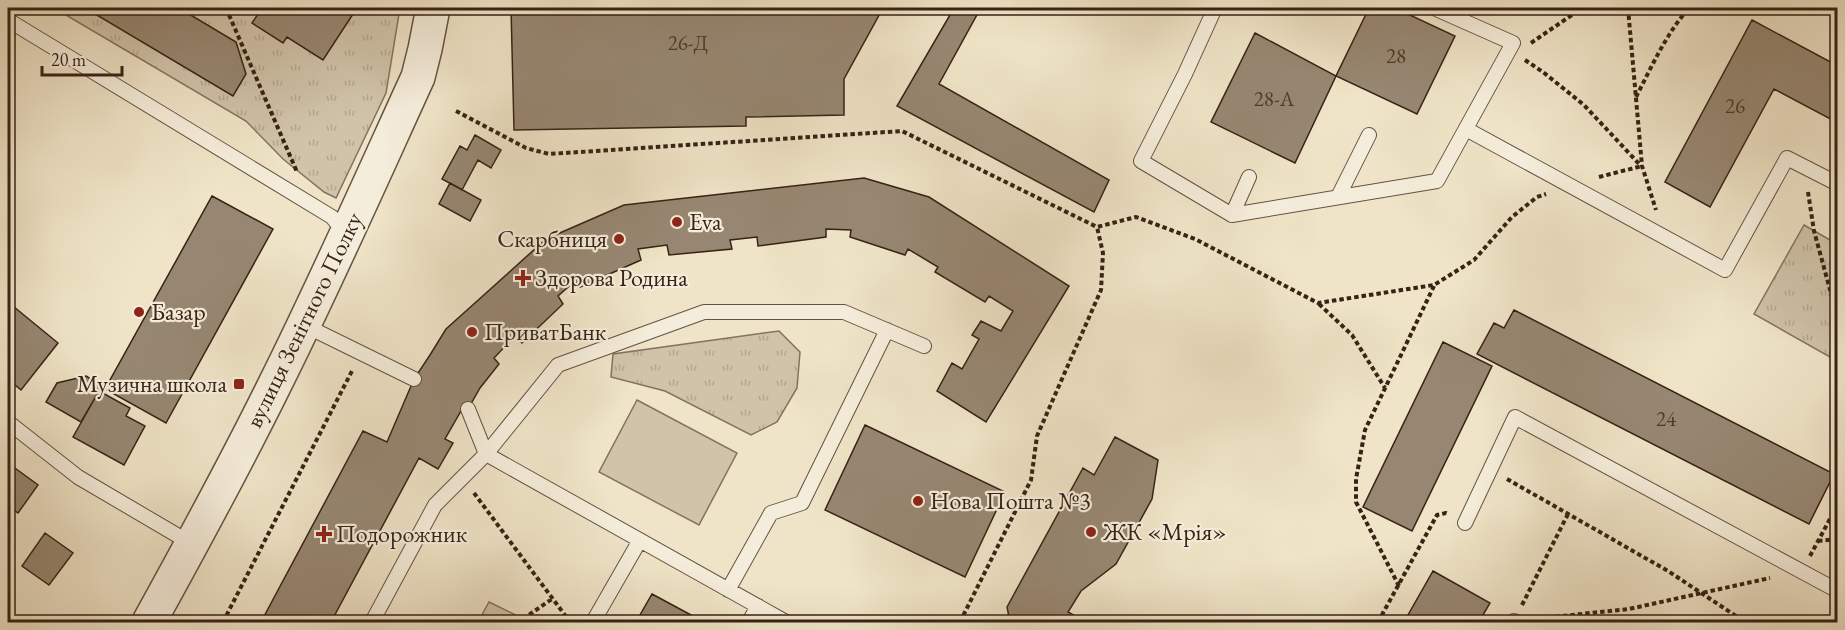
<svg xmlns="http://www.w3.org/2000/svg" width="1845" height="630" font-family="'EB Garamond',serif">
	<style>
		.grass { fill: #d0c3a9; stroke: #84725f; stroke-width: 1.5 }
		.park { fill: url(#park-tufts); stroke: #84725f; stroke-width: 1.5 }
		.building { fill: #978772; stroke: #372215; stroke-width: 1.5 }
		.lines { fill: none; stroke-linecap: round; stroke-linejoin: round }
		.service-casing { stroke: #655242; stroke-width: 16 }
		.tertiary-casing { stroke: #655242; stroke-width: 36 }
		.path { stroke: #372215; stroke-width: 4; stroke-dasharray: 4.5 3; stroke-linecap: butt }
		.service { stroke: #f5eddb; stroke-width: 14 }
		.tertiary { stroke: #f5eddb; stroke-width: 33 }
		.poi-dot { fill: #8f2418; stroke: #f5eddb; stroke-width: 2 }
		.labels { text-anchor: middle; stroke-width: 4.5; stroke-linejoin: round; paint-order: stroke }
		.number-label { font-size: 21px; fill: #4f3b2c }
		.poi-label { font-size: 24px; fill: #372215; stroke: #f5eddb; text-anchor: start }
		.street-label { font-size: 24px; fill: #372215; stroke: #f5eddb }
	</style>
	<defs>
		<pattern id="park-tufts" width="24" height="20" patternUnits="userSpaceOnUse" patternTransform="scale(1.5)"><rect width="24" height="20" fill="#d0c3a9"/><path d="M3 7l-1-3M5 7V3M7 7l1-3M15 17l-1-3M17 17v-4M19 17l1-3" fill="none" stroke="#b3a791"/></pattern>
	</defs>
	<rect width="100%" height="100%" fill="#efe4c7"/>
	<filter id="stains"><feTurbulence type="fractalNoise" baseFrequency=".00333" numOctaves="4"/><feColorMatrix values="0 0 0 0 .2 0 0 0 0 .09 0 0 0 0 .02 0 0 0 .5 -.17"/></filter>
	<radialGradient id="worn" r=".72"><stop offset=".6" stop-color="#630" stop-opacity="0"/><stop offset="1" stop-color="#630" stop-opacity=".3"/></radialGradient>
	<!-- grass -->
	<path class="grass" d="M637,400L737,453L699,525L599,472Z"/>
	<!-- park -->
	<path class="park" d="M54,8H400L386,93L336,198L324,192L283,159L246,121Z
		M1804,225L1837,244V361L1754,314Z
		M779,331L800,352L797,388L777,422L751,435L665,391L611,377L613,354Z
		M489,602L530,622H478Z"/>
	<!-- building -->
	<path class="building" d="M85,8H179L236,42L246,74L233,96Z
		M249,8H342L353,14L323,60L287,37L283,43L252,23L258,14Z
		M511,8H883L844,79V115L746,117V126L514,130Z
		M954,8H1131L978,13L939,84L1109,180L1094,212L897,106Z
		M1369,8H1395L1455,36L1417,114L1336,76Z
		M1752,20L1838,66V123L1774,89L1710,207L1665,182Z
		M1255,33L1336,76L1295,163L1211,122Z
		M475,135L501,150L491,168L478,160L462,190L442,179L460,146L467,150Z
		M864,178L929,197L1069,286L986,422L937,391L952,363L962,369L979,339L972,335L981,321L1001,331L1013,311L989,296L985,302L935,272L938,267L908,249L905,255L850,237L851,230L826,229V237L758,246L757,237L730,240L732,249L669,255L667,245L638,249L641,260L580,287L575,281L558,296L563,304L522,343L515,336L494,358L499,364L480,388L468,409L465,413L461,411L445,439L453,443L438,469L419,458L331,622H261L363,431L387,442L414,379L430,355L446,329L546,239L624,205Z
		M450,183L481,200L470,221L439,204Z
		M212,196L273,229L166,423L105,389Z
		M8,302L58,343L21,390L8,379Z
		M1514,310L1834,474L1809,524L1477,354L1494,323L1504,328Z
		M1443,342L1492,366L1412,531L1363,507Z
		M86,376L102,386L81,422L46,402L57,383Z
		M99,391L130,408L126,416L145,426L124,465L73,437Z
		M865,425L1005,492L965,577L825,510Z
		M1115,437L1158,460L1152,499L1116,564L1081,591L1068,612L1086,622H1010L1007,607L1083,468L1094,475Z
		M8,463L38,485L18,513L8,506Z
		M45,533L73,553L49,585L22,566Z
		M1433,571L1490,603L1479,622H1404Z
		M652,594L704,622H636Z"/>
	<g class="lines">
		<!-- service casing -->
		<g class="service-casing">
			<path id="service" d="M1215,8L1185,74L1141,161L1232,215L1437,181L1513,43L1434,8
				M8,20L332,217L345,233
				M1466,129L1725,270L1787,158L1838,184
				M1338,197L1369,135
				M1232,215L1249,177
				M304,325L414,379
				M468,409L486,454L786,622
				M8,422L78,477L192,544
				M1465,523L1515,417L1838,591
				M728,590L771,513L802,503L887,330
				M372,622L435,505L486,454L558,365L704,312H844L924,346
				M593,622L640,540
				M749,622L758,606
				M1513,622L1514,621"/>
		</g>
		<!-- tertiary casing -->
		<g class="tertiary-casing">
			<path id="tertiary" d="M149,622C192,544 235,465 274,386C325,284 371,180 418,77L425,49L433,8"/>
		</g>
		<!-- path -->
		<path class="path" d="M226,8L297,172
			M1628,8L1642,166L1656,210
			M1531,43L1582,8
			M1525,60L1543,72L1584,105L1641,166
			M1636,97C1652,66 1666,34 1689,8
			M456,111L526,148L549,154L902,131L1097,227L1136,217L1195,239L1318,303L1434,285L1474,260L1512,217L1537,197L1546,194
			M1599,177L1642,166
			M1808,192L1814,231L1838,319
			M1319,304L1352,335L1385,388
			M1507,479L1668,571L1745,622
			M474,493L570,622
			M1818,541L1838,539
			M1810,556L1838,504
			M1399,586L1356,502V479L1365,430L1434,286
			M1522,605L1568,514
			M523,619L552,599
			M1533,619L1629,609L1770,578
			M223,622L352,371
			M960,622L1031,480L1037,436L1101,290L1103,253L1097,227
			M1378,622L1437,515L1446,513L1448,514"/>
		<!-- service -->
		<use href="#service" class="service"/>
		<!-- tertiary -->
		<use href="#tertiary" class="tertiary"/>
	</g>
	<!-- markers -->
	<g class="poi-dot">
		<circle cx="677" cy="222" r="6"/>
		<circle cx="619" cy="239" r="6"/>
		<path d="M520 269h6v6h6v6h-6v6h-6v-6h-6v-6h6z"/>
		<circle cx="139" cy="312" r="6"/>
		<circle cx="472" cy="332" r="6"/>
		<rect x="233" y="378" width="12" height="12" rx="3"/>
		<circle cx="918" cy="501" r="6"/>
		<circle cx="1091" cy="532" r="6"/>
		<path d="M321 525h6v6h6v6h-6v6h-6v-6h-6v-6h6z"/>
	</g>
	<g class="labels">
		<!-- number labels -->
		<g class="number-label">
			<text x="688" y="50">26-Д</text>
			<text x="1396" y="63">28</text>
			<text x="1274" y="106">28-А</text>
			<text x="1735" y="113">26</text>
			<text x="1666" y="426">24</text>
		</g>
		<!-- poi labels -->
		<g class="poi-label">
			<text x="689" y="230">Eva</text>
			<text x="607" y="247" text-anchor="end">Скарбниця</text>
			<text x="535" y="286">Здорова Родина</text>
			<text x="151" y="320">Базар</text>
			<text x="484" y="340">ПриватБанк</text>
			<text x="227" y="392" text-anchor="end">Музична школа</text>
			<text x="930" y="509">Нова Пошта №3</text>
			<text x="1103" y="540">ЖК «Мрія»</text>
			<text x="336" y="542">Подорожник</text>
		</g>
		<!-- street labels -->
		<g class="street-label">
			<text transform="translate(304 320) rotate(-64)" y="8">вулиця Зенітного Полку</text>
		</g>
	</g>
	<!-- margin -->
	<rect width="1845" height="630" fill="none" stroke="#efe4c7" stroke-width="30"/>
	<rect x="9" y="9" width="1827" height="612" fill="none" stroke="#372215" stroke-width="3"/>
	<rect x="15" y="15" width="1815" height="600" fill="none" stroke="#372215" stroke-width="1.5"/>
	<!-- scale -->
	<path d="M42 66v9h80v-9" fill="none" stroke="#372215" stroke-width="3"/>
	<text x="51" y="66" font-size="18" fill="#372215" stroke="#f5eddb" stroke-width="4.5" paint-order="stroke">20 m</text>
	<rect width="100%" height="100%" filter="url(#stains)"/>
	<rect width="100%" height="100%" fill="url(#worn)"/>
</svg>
